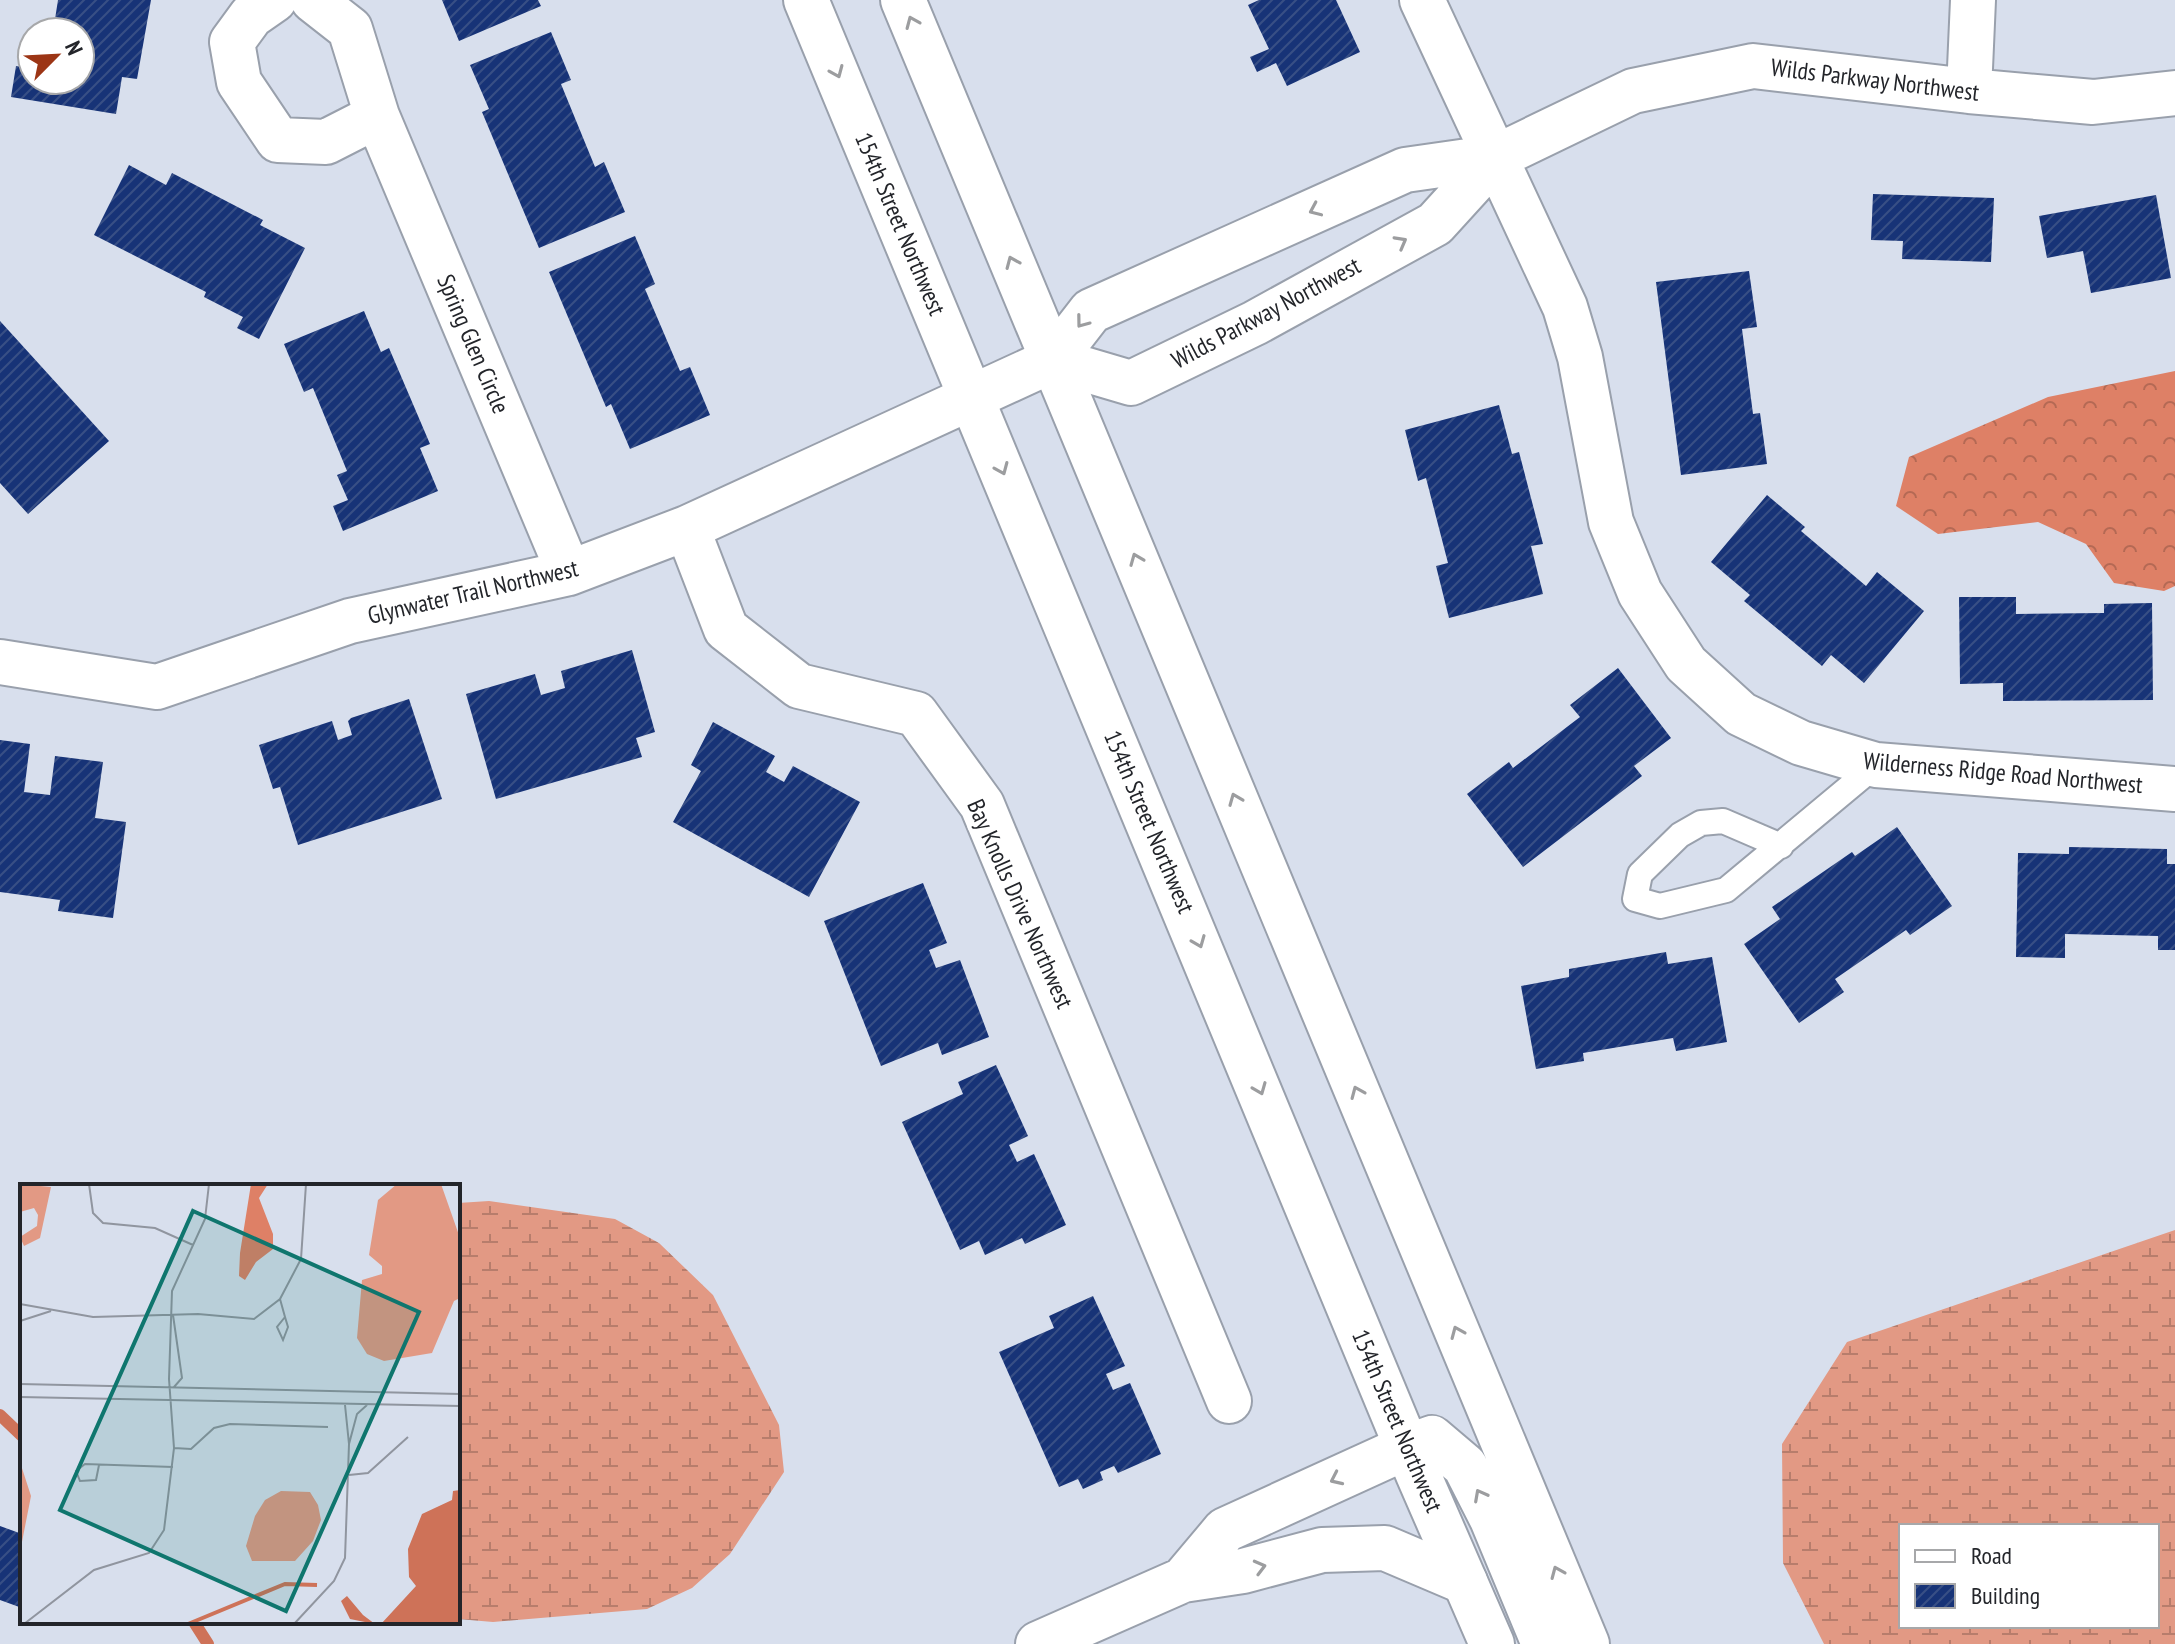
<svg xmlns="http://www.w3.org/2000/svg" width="2175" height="1644" font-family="'PT Sans Narrow',sans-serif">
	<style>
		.forest { fill: url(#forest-crowns) }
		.wetland { fill: url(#wetland-marsh); fill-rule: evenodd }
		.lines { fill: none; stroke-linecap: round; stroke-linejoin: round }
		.stream { stroke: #ce7258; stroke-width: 12 }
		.building { fill: url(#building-hatch) }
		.lane-casing { stroke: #99a0ac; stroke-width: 28 }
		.street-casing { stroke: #99a0ac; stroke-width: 48 }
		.secondary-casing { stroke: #99a0ac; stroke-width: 48 }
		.lane { stroke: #fff; stroke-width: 24 }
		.street { stroke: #fff; stroke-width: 44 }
		.secondary { stroke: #fff; stroke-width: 44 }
		.oneway { stroke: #9c9d9f }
		.labels { text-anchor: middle; stroke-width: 8; stroke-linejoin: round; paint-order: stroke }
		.street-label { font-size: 24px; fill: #23252a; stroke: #fff }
		.inset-river { fill: none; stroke: #ce7258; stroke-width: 4 }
		.inset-road { fill: none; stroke: #90959f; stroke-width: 2 }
		.view { fill: #0f766e; fill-opacity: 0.15; stroke: #0f766e; stroke-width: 4 }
		.inset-edge { fill: none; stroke: #23252a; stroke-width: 4 }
	</style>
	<defs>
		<pattern id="forest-crowns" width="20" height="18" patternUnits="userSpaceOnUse" patternTransform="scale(2)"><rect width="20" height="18" fill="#de8066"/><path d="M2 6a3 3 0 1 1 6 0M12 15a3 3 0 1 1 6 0" fill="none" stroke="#b46954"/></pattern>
		<pattern id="wetland-marsh" width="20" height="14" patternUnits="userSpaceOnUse" patternTransform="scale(2)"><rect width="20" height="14" fill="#e29984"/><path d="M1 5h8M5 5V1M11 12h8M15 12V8" fill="none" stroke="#b77d6c"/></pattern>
		<pattern id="building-hatch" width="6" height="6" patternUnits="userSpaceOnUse" patternTransform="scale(2)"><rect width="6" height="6" fill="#173377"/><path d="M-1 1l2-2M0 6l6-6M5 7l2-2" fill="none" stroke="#384f85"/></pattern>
	</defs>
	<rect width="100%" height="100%" fill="#d8dfed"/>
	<!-- forest -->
	<path class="forest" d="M2175,371V586L2164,591L2114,583L2086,544L2038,522L1938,534L1896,506L1909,457L2048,397Z"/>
	<!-- wetland -->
	<path class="wetland" d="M489,1201L615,1219L659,1243L713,1295L779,1425L784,1472L730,1554L692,1588L647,1609L493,1622L458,1619V1203Z
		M2175,1230V1644H1824L1783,1563L1782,1444L1847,1342ZM1901,1526H2157V1626H1901Z"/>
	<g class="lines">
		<!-- stream -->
		<path class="stream" d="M0,1415L22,1436
			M194,1622L208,1644"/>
	</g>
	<!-- building -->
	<path class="building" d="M58,0H151L137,79L122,77L116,114L11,97L16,66L32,68V80H80V32H53Z
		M442,0H538L541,6L459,41Z
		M1259,0H1336L1360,52L1287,86L1276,63L1257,72L1250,57L1269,49L1248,5Z
		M551,32L571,80L561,84L595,167L604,162L625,212L539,248L482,112L489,109L470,65Z
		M129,165L166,185L172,173L263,220L260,225L305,248L259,339L237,328L243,317L204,297L206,292L94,235Z
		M1873,194L1994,198L1991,262L1902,259L1903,241L1871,240Z
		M2156,195L2171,278L2091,293L2083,251L2047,258L2039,216Z
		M635,236L655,284L645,289L680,371L690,367L710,415L630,449L611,404L606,407L549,272Z
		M1749,271L1757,327L1742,329L1753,414L1760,413L1767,464L1681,475L1656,282Z
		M364,311L381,352L389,348L430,444L420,448L438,491L343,531L333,506L348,500L337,475L347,471L313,388L304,392L284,344Z
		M0,321L109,441L28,514L0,483Z
		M1499,405L1512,454L1519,452L1543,544L1531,546L1543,594L1449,618L1436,566L1448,563L1426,478L1418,481L1405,430Z
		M1767,495L1805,527L1801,531L1866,586L1877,572L1924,611L1864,683L1831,655L1822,666L1744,601L1750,595L1711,562Z
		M1959,597H2016V614L2104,613V604L2152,603L2153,700L2003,701V683L1960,684Z
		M632,650L655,732L636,738L642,757L496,799L466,694L535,674L541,695L565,688L561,671Z
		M1618,668L1671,738L1634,766L1642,776L1523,867L1467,794L1509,762L1513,768L1580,717L1570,705Z
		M409,699L442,799L298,845L280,787L273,789L259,745L332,721L338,740L352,735L348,721L351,718Z
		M713,722L775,756L766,772L784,782L793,766L860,802L809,897L673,822L701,771L691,765Z
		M0,740L30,744L24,792L50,795L55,756L103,762L95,818L126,822L113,918L58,911L60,900L0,892Z
		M1897,827L1952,906L1910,935L1906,930L1835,979L1844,992L1799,1023L1744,944L1780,919L1772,907L1852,852L1855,856Z
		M2069,847L2167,849V864H2175V950H2158V936L2065,934V958L2016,957L2018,853L2069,854Z
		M923,883L947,943L929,950L936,968L960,960L989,1037L942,1055L938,1043L881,1066L824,921Z
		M1666,952L1668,964L1712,957L1727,1042L1676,1051L1673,1038L1583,1053L1584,1061L1536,1069L1521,986L1569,977V969Z
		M996,1065L1028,1136L1009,1145L1017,1162L1034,1154L1066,1225L1025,1244L1022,1238L985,1255L979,1241L960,1250L902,1122L963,1094L958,1082Z
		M1093,1296L1125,1366L1106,1374L1113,1390L1130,1383L1161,1454L1118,1473L1114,1466L1100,1472L1103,1480L1083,1489L1078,1479L1059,1487L999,1352L1054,1328L1049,1316Z
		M0,1526L22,1534V1608L0,1600Z"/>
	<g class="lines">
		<!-- lane casing -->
		<g class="lane-casing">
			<path id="lane" d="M1781,846L1723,821L1701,823L1680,835L1640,874L1635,899L1660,906L1726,890L1876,765"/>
		</g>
		<!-- street casing -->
		<g class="street-casing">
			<path id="street" d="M274,0L251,16L232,42L239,82L278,140L326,142L377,116
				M313,0L350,29L377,116L569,573
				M1422,0L1565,307L1580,357L1611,522L1640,593L1686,664L1741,714L1801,743L1876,765L2175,789
				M1969,91L1973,0
				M1053,360L1131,383L1255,323L1435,224L1496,157
				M687,528L726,629L799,686L916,714L982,805L1229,1401
				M0,662L157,687L350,621L569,573L687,528L1053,360L1091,311L1405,170L1496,157L1633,91L1753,66L1969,91L2093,102L2175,93
				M1183,1580L1225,1530L1407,1447
				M1038,1644L1183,1580L1243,1571L1322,1550L1385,1548L1465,1582"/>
		</g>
		<!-- secondary casing -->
		<g class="secondary-casing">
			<path id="secondary" d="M806,0L1418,1474L1492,1644
				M903,0L1587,1644
				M1407,1447L1432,1438L1465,1466L1492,1519L1544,1644"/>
		</g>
		<!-- lane -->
		<use href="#lane" class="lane"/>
		<!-- street -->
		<use href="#street" class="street"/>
		<!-- secondary -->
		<use href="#secondary" class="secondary"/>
	</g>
	<!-- one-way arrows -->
	<defs><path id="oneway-chevron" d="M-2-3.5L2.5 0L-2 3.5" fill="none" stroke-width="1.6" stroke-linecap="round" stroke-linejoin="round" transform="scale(2)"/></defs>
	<g class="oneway">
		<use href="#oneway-chevron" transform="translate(912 22) rotate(-113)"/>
		<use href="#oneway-chevron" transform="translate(837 72) rotate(67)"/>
		<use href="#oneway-chevron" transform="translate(1315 210) rotate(156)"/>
		<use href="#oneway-chevron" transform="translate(1401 242) rotate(-29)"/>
		<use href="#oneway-chevron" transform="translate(1012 262) rotate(-113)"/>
		<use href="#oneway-chevron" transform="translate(1082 322) rotate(127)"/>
		<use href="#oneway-chevron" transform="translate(1002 469) rotate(67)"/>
		<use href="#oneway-chevron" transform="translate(1136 559) rotate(-112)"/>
		<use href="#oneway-chevron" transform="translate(1235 799) rotate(-112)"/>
		<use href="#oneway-chevron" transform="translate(1199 942) rotate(68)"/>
		<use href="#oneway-chevron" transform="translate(1260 1089) rotate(68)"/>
		<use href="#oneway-chevron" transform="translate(1357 1092) rotate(-113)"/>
		<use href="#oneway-chevron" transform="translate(1457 1332) rotate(-113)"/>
		<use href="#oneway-chevron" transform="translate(1336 1479) rotate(155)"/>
		<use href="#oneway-chevron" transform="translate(1480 1495) rotate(-118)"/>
		<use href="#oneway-chevron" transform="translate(1260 1567) rotate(-15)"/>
		<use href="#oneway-chevron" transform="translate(1557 1572) rotate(-113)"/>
	</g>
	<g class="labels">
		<!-- street labels -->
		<g class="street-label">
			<text transform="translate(1875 80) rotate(7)" y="8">Wilds Parkway Northwest</text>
			<text transform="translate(900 224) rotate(67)" y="8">154th Street Northwest</text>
			<text transform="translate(1266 313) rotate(-28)" y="8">Wilds Parkway Northwest</text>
			<text transform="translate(473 344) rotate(67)" y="8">Spring Glen Circle</text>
			<text transform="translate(473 592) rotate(-13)" y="8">Glynwater Trail Northwest</text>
			<text transform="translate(2003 773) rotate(5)" y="8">Wilderness Ridge Road Northwest</text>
			<text transform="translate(1149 822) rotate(67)" y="8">154th Street Northwest</text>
			<text transform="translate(1020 904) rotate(66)" y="8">Bay Knolls Drive Northwest</text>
			<text transform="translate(1397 1421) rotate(67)" y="8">154th Street Northwest</text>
		</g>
	</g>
	<!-- overview -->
	<g transform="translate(20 1184)">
		<rect width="440" height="440" fill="#d8dfed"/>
		<path d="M231,0H248L239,14L253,50V65L236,78L225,96L219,92L220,69Z" fill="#de8066"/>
		<path d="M0,0L31,3L20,54L4,62L0,53L17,42L18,31L14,24L0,28ZM377,0H421L440,54V114L434,117L412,169L364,177L347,170L337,154L342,96L362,90V82L349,71L358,16ZM0,278L11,312L0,368ZM261,307L290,308L298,321L301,336L293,357L275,377H232L226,362L235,332L245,316Z" fill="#e29984"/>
		<path d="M440,306V440H361L396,402L389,393L388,365L402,330L432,316L433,307ZM327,412L343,431L355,440L330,435L321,417Z" fill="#ce7258"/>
		<path class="inset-river" d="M168,440L265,400L297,401"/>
		<path class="inset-road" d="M69,0L73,29L83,39L135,44L173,61M260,115L265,133L268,143L263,156L257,143L265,133M0,120L73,133L178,130L234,135L260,115L281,75L286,0M153,131L162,194L154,203M0,137L31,127M0,200L440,210M0,213L440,222M325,221L329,260M154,264L171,265L194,244L210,240L308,243M79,281L76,296L60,297L56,287L65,280L153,283M329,291L348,289L388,253M4,440L74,386L129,369L144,346L154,264L149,195L152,107L185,35L189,0M274,440L314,397L325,374L329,260L337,230L347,221"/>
		<path class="view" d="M173,27L399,128L266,427L40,326Z"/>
		<rect width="440" height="440" class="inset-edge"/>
	</g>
	<!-- legend -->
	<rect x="1899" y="1524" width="260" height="104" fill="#ffffff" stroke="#a7a8aa" stroke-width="2"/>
	<rect x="1915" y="1550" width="40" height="12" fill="#ffffff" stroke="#a7a8aa" stroke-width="2"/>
	<text x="1971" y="1564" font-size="24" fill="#23252a">Road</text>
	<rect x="1915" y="1584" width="40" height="24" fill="url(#building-hatch)" stroke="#a7a8aa" stroke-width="2"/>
	<text x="1971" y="1604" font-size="24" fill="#23252a">Building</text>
	<!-- north arrow -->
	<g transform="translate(56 56) rotate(66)"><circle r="38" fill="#ffffff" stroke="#a7a8aa" stroke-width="2"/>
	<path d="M0-6L14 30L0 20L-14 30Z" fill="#9c3515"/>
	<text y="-12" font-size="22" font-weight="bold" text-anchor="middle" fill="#23252a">N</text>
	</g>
</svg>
